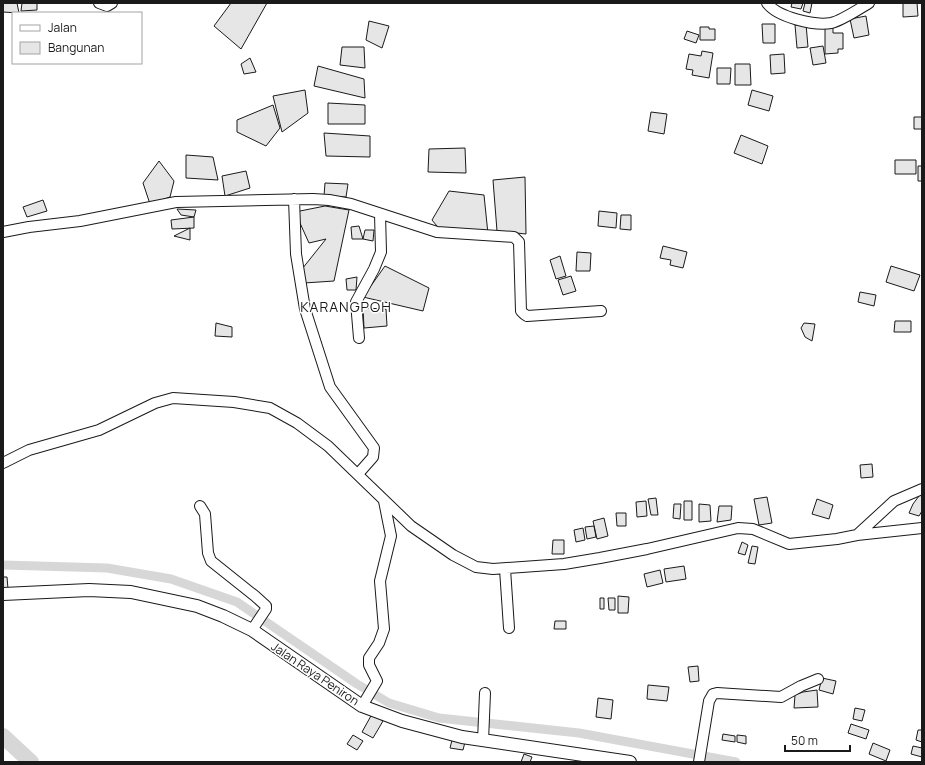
<svg xmlns="http://www.w3.org/2000/svg" width="925" height="765" font-family="Manrope,sans-serif">
	<style>
		.lines { fill: none; stroke-linecap: round; stroke-linejoin: round }
		.canal { stroke: #d7d7d7; stroke-width: 9 }
		.river { stroke: #d7d7d7; stroke-width: 16 }
		.building { fill: #e6e6e6; stroke: #1a1a1a }
		.minor-casing { stroke: #1a1a1a; stroke-width: 12 }
		.major-casing { stroke: #1a1a1a; stroke-width: 14 }
		.minor { stroke: #fff; stroke-width: 10 }
		.major { stroke: #fff; stroke-width: 12 }
		.labels { text-anchor: middle; stroke-width: 3; stroke-linejoin: round; paint-order: stroke }
		.street-label { font-size: 12px; fill: #1a1a1a; stroke: #fff }
		.quarter-label { font-size: 14px; letter-spacing: 1px; fill: #1a1a1a; stroke: #fff }
	</style>
	<rect width="100%" height="100%" fill="#fff"/>
	<g class="lines">
		<!-- canal -->
		<path class="canal" d="M3,565L107,568L171,579L237,602L357,684L389,703L439,718L579,733L736,762"/>
		<!-- river -->
		<path class="river" d="M3,736L31,762"/>
	</g>
	<!-- building -->
	<path class="building" d="M3,3H17L19,13L3,12Z
		M22,3H37V10L21,11Z
		M231,3H267L241,49L214,26Z
		M792,3H803L801,9L791,7Z
		M805,3H812L810,13L803,11Z
		M903,3H917L918,16L903,17Z
		M866,16L869,35L854,38L850,19Z
		M369,21L389,26L382,48L366,40Z
		M762,24H775V43H763Z
		M806,24L808,47L797,48L795,25Z
		M833,26V33H843V49H838V53L825,54V27Z
		M700,27H709V29H715V40H700Z
		M687,31L699,35L696,43L684,39Z
		M823,46L826,63L813,65L810,48Z
		M342,47H364L365,68L340,65Z
		M702,51L713,53L709,78L692,75L693,70L686,69L689,54L701,56Z
		M784,54L785,73L771,74L770,55Z
		M250,58L256,72L244,74L241,64Z
		M735,64H750L751,85H735Z
		M318,66L364,79L365,98L314,86Z
		M717,68H731L730,84H717Z
		M305,90L308,113L282,132L273,96Z
		M752,90L773,96L769,111L748,105Z
		M328,103L365,105V124H328Z
		M273,105L280,128L266,146L237,132V120Z
		M651,112L667,114L664,134L648,131Z
		M914,117H922V129H914Z
		M324,133L370,136V157L326,156Z
		M741,135L768,146L762,164L734,153Z
		M465,148L466,173L428,172L429,149Z
		M186,155L213,157L218,180L186,178Z
		M895,160H916V174H895Z
		M159,161L174,181L170,197L150,204L143,183Z
		M918,166H922V181H918Z
		M246,171L250,188L225,196L222,176Z
		M525,177L526,234L497,231L493,180Z
		M325,183L348,184L346,197L324,196Z
		M449,191L484,195L488,234L441,231L432,220Z
		M43,200L47,211L27,217L23,207Z
		M325,206L349,210L334,281L304,283L302,269L326,239L309,243L295,212Z
		M177,209L196,210L194,217L181,215Z
		M599,211L617,213L616,228L598,226Z
		M621,215H631V230L620,229Z
		M194,217V228L172,229L171,220Z
		M359,226L363,239H352L351,227Z
		M190,228V240L174,236Z
		M365,230H374L373,241L363,239Z
		M663,246L687,252L683,268L670,265L671,260L660,258Z
		M577,252L591,253L590,271H576Z
		M560,256L566,276L556,279L550,260Z
		M385,266L429,288L423,311L363,297Z
		M891,266L920,275L914,291L886,282Z
		M571,276L576,291L563,295L558,280Z
		M357,277L356,290H347L346,279Z
		M860,292L876,295L874,306L858,302Z
		M363,308L386,309L387,326L364,328Z
		M895,321H911V332H894Z
		M216,323L232,327V337L215,336Z
		M804,323L815,324L812,341L805,337L801,328Z
		M872,464L873,477L861,478L860,465Z
		M922,492V511L919,516L909,513L913,504Z
		M767,497L772,523L759,525L754,499Z
		M656,498L658,515H651L648,499Z
		M817,499L833,505L829,519L812,514Z
		M646,501L647,516L637,517L636,502Z
		M684,501H692V520H684Z
		M674,504H681L680,519L673,518Z
		M699,504L710,505L711,521L699,522Z
		M719,506H732L731,520L717,522Z
		M616,513H626V526H617Z
		M604,518L608,536L597,539L593,521Z
		M594,526L596,537L587,539L585,527Z
		M583,528L585,540L576,542L574,530Z
		M553,540H564V554H552Z
		M742,542L748,545L745,555L738,553Z
		M752,546L758,547L755,564L748,563Z
		M684,566L686,579L666,582L664,569Z
		M660,570L663,583L647,587L644,574Z
		M3,577H7L8,589H3Z
		M618,596L629,597L628,613H618Z
		M600,598H604V609H600Z
		M608,598H615V610H609Z
		M555,621H566V629H554Z
		M698,666L699,681L690,682L688,667Z
		M822,678L836,681L833,694L819,690Z
		M648,685L669,687L667,701L647,699Z
		M817,690L818,707L794,708L795,695L803,692Z
		M598,698L613,700L611,719L596,717Z
		M855,708L865,710L862,721L853,719Z
		M372,714L383,721L373,738L362,732Z
		M851,724L869,730L866,739L848,733Z
		M918,730H922V742L916,740Z
		M723,734L735,736V742L722,740Z
		M353,735L363,741L357,750L347,744Z
		M737,735L746,736V744L737,742Z
		M452,740L465,742L463,750L450,748Z
		M873,743L890,750L886,761L869,754Z
		M913,746L922,748V757L911,754Z
		M524,754L532,757L530,762H521Z"/>
	<g class="lines">
		<!-- minor casing -->
		<g class="minor-casing">
			<path id="minor" d="M99,3L107,6L112,3
				M767,3C777,17 814,26 831,23C841,21 859,9 869,3
				M294,199L296,254L305,309L330,387L374,448L373,457L358,474
				M3,232L29,227L80,221L176,202L313,199L329,200L351,204L437,232L514,237L519,242L521,311L524,314L527,316L601,311
				M359,338L356,302L374,269L381,252L380,214
				M3,463L29,450L99,430L155,403L173,398L234,402L270,408L297,423L328,446L411,526L453,555L476,567L493,569L564,564L600,558L647,549L738,528L753,529L789,544L837,539L857,535L894,501L922,489
				M200,506L205,514L208,553L211,561L255,596L266,606V609L252,630
				M857,535L922,528
				M505,569L509,628
				M362,706L377,681L369,665V658L379,643L384,629L380,581L391,536L384,501
				M483,741L485,693
				M699,762L709,701L713,694L717,693L781,697L801,686L818,679"/>
		</g>
		<!-- major casing -->
		<g class="major-casing">
			<path id="major" d="M3,594L89,590L131,592L197,606L223,616L252,630L362,706L402,721L462,737L630,762"/>
		</g>
		<!-- minor -->
		<use href="#minor" class="minor"/>
		<!-- major -->
		<use href="#major" class="major"/>
	</g>
	<g class="labels">
		<!-- street labels -->
		<g class="street-label">
			<text transform="translate(315 674) rotate(34)" y="4">Jalan Raya Peniron</text>
		</g>
		<!-- quarter labels -->
		<g class="quarter-label">
			<text x="346" y="312">KARANGPOH</text>
		</g>
	</g>
	<!-- border -->
	<rect width="925" height="765" fill="none" stroke="#1a1a1a" stroke-width="8"/>
	<!-- legend -->
	<rect x="12" y="12" width="130" height="52" fill="#ffffff" stroke="#a3a3a3"/>
	<rect x="20" y="25" width="20" height="6" fill="#ffffff" stroke="#a3a3a3"/>
	<text x="48" y="32" font-size="12" fill="#1a1a1a">Jalan</text>
	<rect x="20" y="42" width="20" height="12" fill="#e6e6e6" stroke="#a3a3a3"/>
	<text x="48" y="52" font-size="12" fill="#1a1a1a">Bangunan</text>
	<!-- scale -->
	<path d="M785 745v6h65v-6" fill="none" stroke="#1a1a1a" stroke-width="2"/>
	<text x="791" y="745" font-size="12" fill="#1a1a1a" stroke="#ffffff" stroke-width="3" paint-order="stroke">50 m</text>
</svg>
